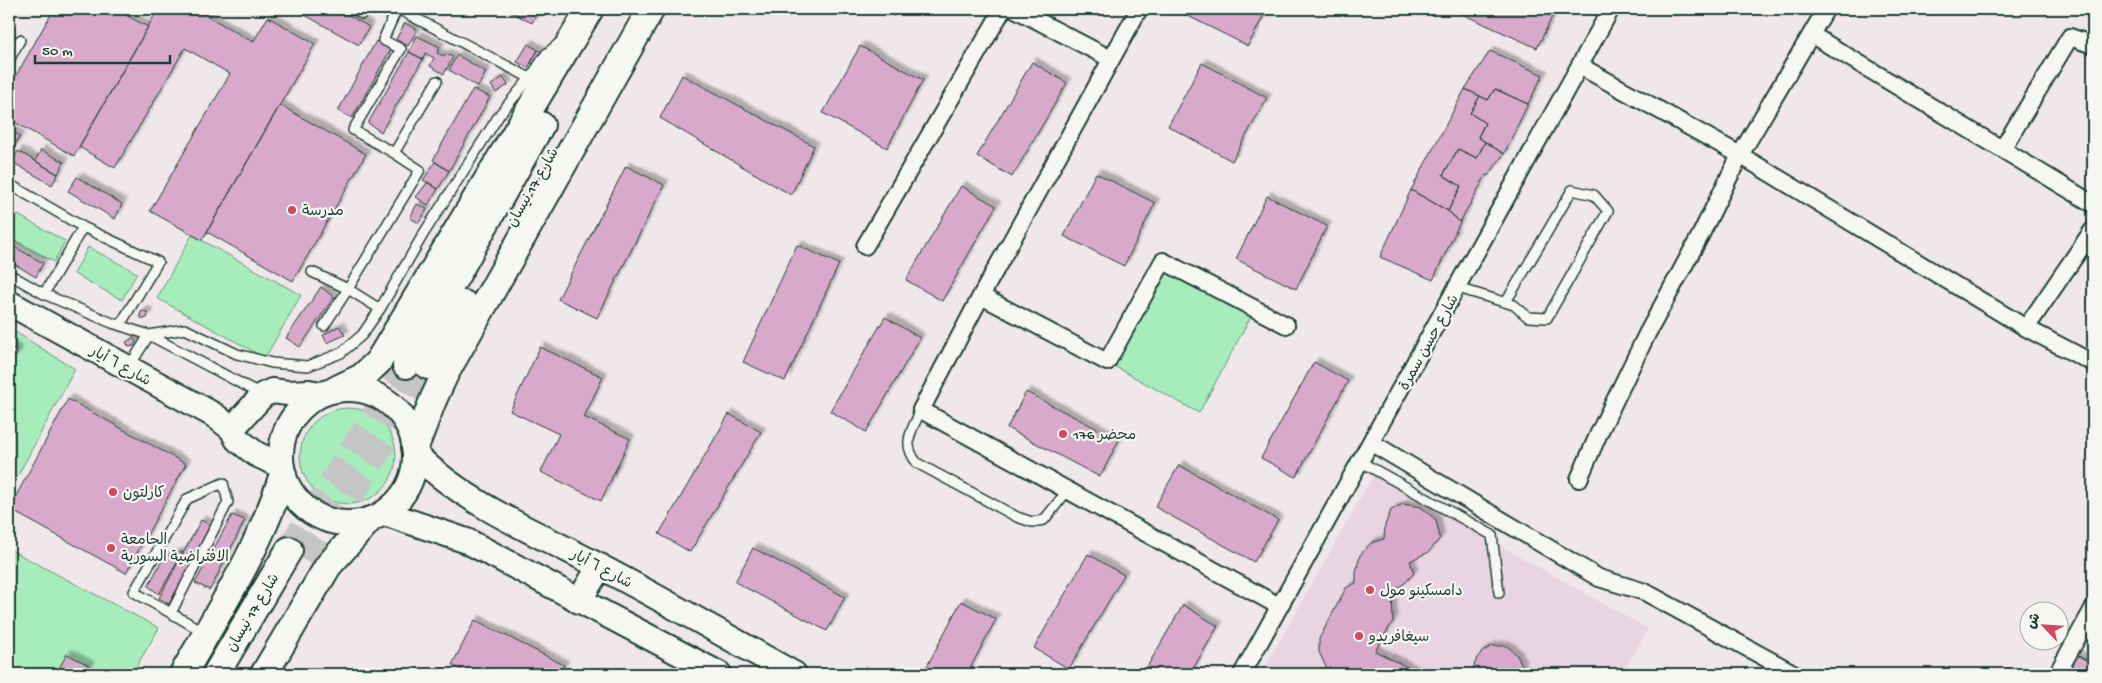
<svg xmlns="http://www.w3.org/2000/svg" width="2102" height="683" font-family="'Gochi Hand','Playpen Sans Arabic',sans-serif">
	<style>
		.built { fill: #e9d4e1 }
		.green { fill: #a6edbb; stroke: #629578 }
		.building { fill: #d8a9cb; stroke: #1f3d34; filter: url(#shadow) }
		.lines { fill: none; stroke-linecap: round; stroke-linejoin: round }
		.primary-tunnel { stroke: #c6c5c6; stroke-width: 26; stroke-dasharray: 26 13; stroke-linecap: butt }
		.service-casing { stroke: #1f3d34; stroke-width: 12 }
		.minor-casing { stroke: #1f3d34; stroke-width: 20 }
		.secondary-casing { stroke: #1f3d34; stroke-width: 28 }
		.primary-casing { stroke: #1f3d34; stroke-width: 30 }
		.service { stroke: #f6f6f2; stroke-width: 9 }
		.minor { stroke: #f6f6f2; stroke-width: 16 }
		.secondary { stroke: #f6f6f2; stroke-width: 24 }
		.primary { stroke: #f6f6f2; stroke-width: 26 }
		.poi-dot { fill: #d1495b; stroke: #f6f6f2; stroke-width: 2 }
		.labels { text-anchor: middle; stroke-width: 4.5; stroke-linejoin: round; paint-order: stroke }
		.street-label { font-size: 15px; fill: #1f3d34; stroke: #f6f6f2 }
		.poi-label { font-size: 15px; fill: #1f3d34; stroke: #f6f6f2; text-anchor: start }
	</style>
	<defs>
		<filter id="shadow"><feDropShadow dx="4.5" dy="-4.5" stdDeviation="1" flood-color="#0004"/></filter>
	</defs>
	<rect width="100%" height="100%" fill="#f0e7ea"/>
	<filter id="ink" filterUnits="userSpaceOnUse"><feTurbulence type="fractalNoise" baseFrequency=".02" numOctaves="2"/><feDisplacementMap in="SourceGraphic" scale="10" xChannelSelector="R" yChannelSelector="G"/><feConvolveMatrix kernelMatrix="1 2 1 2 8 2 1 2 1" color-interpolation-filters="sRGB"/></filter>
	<g filter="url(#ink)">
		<!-- built -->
		<path class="built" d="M1374,474L1648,629L1622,674H1261Z"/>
		<!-- green -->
		<path class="green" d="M9,210L65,241L54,262L9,238Z
			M192,235L301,295L265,358L157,298Z
			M88,247L137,273L122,300L74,274Z
			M1163,261L1255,309L1199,413L1107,362Z
			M9,328L75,369L9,492Z
			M300 456a48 48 0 1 1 96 0a48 48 0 1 1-96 0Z
			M9,549L159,628L132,674H9Z"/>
		<!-- building -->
		<path class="building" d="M54,9H115L148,27L74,156L9,119V88Z
			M115,9H135L130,17Z
			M158,9H207L204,14L253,42L268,17L315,44L202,240L150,211L230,74L185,48L115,168L79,147Z
			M294,9H338L369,27L359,45Z
			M510,9H539L532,23L509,11Z
			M878,9H897L894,16Z
			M1085,9H1101L1097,16Z
			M1184,9H1267L1248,46L1182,13Z
			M1451,9H1556L1537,48Z
			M405,23L417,30L408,46L396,39Z
			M417,36L440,47L437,53L444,56L446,54L453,57L444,74L430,66L434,58L425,53L423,59L409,52Z
			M376,41L391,49L352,118L338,111Z
			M528,44L538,50L528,68L517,62Z
			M860,46L923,80L887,148L823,113Z
			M538,50L551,57L543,71L531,63Z
			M1490,51L1543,75L1528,104L1495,89L1488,100L1465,89Z
			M409,52L423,59L381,132L368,123Z
			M457,55L486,72L478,87L449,70Z
			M1032,62L1067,83L1012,177L977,156Z
			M1202,63L1267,98L1232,161L1168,126Z
			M682,75L814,146L791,195L660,118Z
			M503,77L508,85L496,93L491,85Z
			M473,89L490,97L449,171L433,160Z
			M1465,89L1480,96L1470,113L1485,123L1478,137L1485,142L1477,158L1458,149L1443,175L1461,186L1448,211L1411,190Z
			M1495,89L1528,104L1504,154L1478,137L1485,123L1470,113L1480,96L1488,100Z
			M280,105L366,154L293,281L207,232Z
			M9,130L20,136L13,149L9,147Z
			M1485,142L1504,154L1488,176L1486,175L1460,222L1448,211L1461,186L1443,175L1458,149L1477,158Z
			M41,150L64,162L58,174L35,161Z
			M18,151L58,174L52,185L12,162Z
			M435,162L449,171L438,189L423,180Z
			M626,166L664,185L597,318L558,299Z
			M1096,173L1155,203L1124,266L1064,236Z
			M77,177L122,204L115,219L68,191Z
			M428,182L438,189L428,205L416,197Z
			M961,186L996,206L942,301L906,280Z
			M1411,190L1448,211L1460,222L1433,280L1380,257Z
			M1267,196L1327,226L1296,289L1236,259Z
			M417,204L427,209L419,223L410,218Z
			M9,244L43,263L36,277L9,261Z
			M797,245L839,264L785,381L743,362Z
			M321,287L334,297L300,347L286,338Z
			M140 315a4 4 0 1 1 8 0a4 4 0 1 1-8 0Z
			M885,317L920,338L866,432L830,411Z
			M339,326L345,335L327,343L323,335Z
			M133,338L136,341L134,346L129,347L126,342Z
			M9,346L18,351L17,355L13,358L9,366Z
			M540,347L603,377L584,417L630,439L601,501L541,472L559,434L510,411Z
			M1314,362L1348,381L1296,477L1261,458Z
			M1026,392L1119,440L1100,477L1007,428Z
			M68,399L186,464L126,573L9,509Z
			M729,414L761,432L690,552L659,534Z
			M1179,465L1278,520L1254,562L1155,507Z
			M1403,504L1421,507L1436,520L1440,538L1429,552L1410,561L1414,573L1405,583L1392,592L1393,621L1375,651L1421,674H1340L1334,673L1326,667L1319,652V639L1346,588L1356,583V572L1360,555L1371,543L1384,539L1385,525L1391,510Z
			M232,515L245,520L210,590L195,583Z
			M201,520L212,526L169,604L159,598Z
			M753,548L845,597L827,631L735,582Z
			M183,552L159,594L148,586L164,557Z
			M1088,554L1124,575L1069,669L1034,648Z
			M961,601L996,619L967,674H923Z
			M1183,605L1218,626L1190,674H1143Z
			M475,620L564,665L559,674H469L452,665Z
			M1492,646H1507L1516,654L1522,665L1521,674H1471L1477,658L1482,652Z
			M67,654L90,666L86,674H56Z
			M2077,655L2093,664V674H2066Z"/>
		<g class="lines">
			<!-- primary-tunnel -->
			<path class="primary-tunnel" d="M289,550L406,365
				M311,564L428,366"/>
			<!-- service casing -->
			<g class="service-casing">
				<path id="service" d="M354,9L362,14L365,9
					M398,9L530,78
					M9,60L20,40
					M394,153L353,130L401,49L383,40L397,9
					M9,184L83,227L44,294
					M83,227L158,262L120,325
					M312,272L348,289L324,326
					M9,274L44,294L112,323L149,335L261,394
					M1458,288L1514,305L1528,317L1547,318L1608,211L1594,195L1572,190L1506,302
					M380,309L348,289L420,170L394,153L437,81
					M129,367L149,335L185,329L237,354L272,363L308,366L341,353L362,335L380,309L424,233L500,114L530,78L546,54L558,44
					M921,410C912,430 901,443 917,463L1017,517L1032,522L1044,520L1068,490
					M1361,462L1492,535L1499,593
					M171,613L228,502L223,483L187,499L134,592L204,632
					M116,674H120"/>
			</g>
			<!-- minor casing -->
			<g class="minor-casing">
				<path id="minor" d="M1015,9L1111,59
					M1139,9L981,296L921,410L1279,606
					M1812,35L2093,204
					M1580,66L1740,155L2026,328L2093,363
					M2003,148L2070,37L2093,45
					M865,246L1003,9
					M981,296L1107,362L1163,261L1286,325
					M2026,328L2093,230
					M1372,443L1599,578L1645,592L1795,674
					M1579,479L1599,433L1647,334L1700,236L1740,155L1826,9
					M1242,674L1611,9
					M2057,674L2093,609"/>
			</g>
			<!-- secondary casing -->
			<g class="secondary-casing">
				<path id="secondary" d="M9,303L214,415L232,429L237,439L256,454L282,466
					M281 456a67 67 0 1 1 134 0a67 67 0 1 1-134 0Z
					M232,429L263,395L272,391L288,393L309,392L321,394
					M416,455C467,505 535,532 597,565C664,600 729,638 794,674
					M384,513L467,541L719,674
					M579,601L600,566"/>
			</g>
			<!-- primary casing -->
			<g class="primary-casing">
				<path id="primary" d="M406,365L541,125
					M428,366L464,304
					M337,389L362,377L378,362L590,9
					M415,447L433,400L445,374L651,9
					M183,674C220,609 261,546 283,474
					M216,674L289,550
					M264,674L328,566L368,521"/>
			</g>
			<!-- service -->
			<use href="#service" class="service"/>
			<!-- minor -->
			<use href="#minor" class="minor"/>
			<!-- secondary -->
			<use href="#secondary" class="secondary"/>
			<!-- primary -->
			<use href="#primary" class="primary"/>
		</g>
	</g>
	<!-- markers -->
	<g class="poi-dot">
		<circle cx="292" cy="210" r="5"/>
		<circle cx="1063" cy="434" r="5"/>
		<circle cx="113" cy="492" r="5"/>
		<circle cx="111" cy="548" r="5"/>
		<circle cx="1370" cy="590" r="5"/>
		<circle cx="1359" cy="636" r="5"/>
	</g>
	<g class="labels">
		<!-- street labels -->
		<g class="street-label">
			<text transform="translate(532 187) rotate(-60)" y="5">شارع 17 نيسان</text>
			<text transform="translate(1428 342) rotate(-61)" y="5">شارع حسن سمرة</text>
			<text transform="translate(121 365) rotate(29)" y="5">شارع ٦ أيار</text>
			<text transform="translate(602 568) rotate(28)" y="5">شارع ٦ أيار</text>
			<text transform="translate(252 612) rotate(-59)" y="5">شارع 17 نيسان</text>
		</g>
		<!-- poi labels -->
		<g class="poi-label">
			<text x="302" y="215">مدرسة</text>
			<text x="1073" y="439">محضر 176</text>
			<text x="123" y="497">كارلتون</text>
			<text x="121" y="544">الحامعة<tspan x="121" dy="17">الافتراضية السورية</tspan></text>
			<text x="1380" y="595">دامسكينو مول</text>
			<text x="1369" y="641">سيغافريدو</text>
		</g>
	</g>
	<!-- margin -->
	<rect width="2102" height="683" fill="none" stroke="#f6f6f2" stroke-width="30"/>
	<rect x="15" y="15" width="2072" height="653" fill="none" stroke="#1f3d34" stroke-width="2" filter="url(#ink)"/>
	<!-- north arrow -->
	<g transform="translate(2044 626) rotate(295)"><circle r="24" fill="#f6f6f2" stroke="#a0aca6"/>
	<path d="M0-4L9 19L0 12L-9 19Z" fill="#d1495b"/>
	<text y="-8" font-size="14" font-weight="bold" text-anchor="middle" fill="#1f3d34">ش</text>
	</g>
	<!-- scale -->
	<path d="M35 55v8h135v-8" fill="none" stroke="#1f3d34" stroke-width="2.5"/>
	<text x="42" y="55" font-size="15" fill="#1f3d34" stroke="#f6f6f2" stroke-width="4" paint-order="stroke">50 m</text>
</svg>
